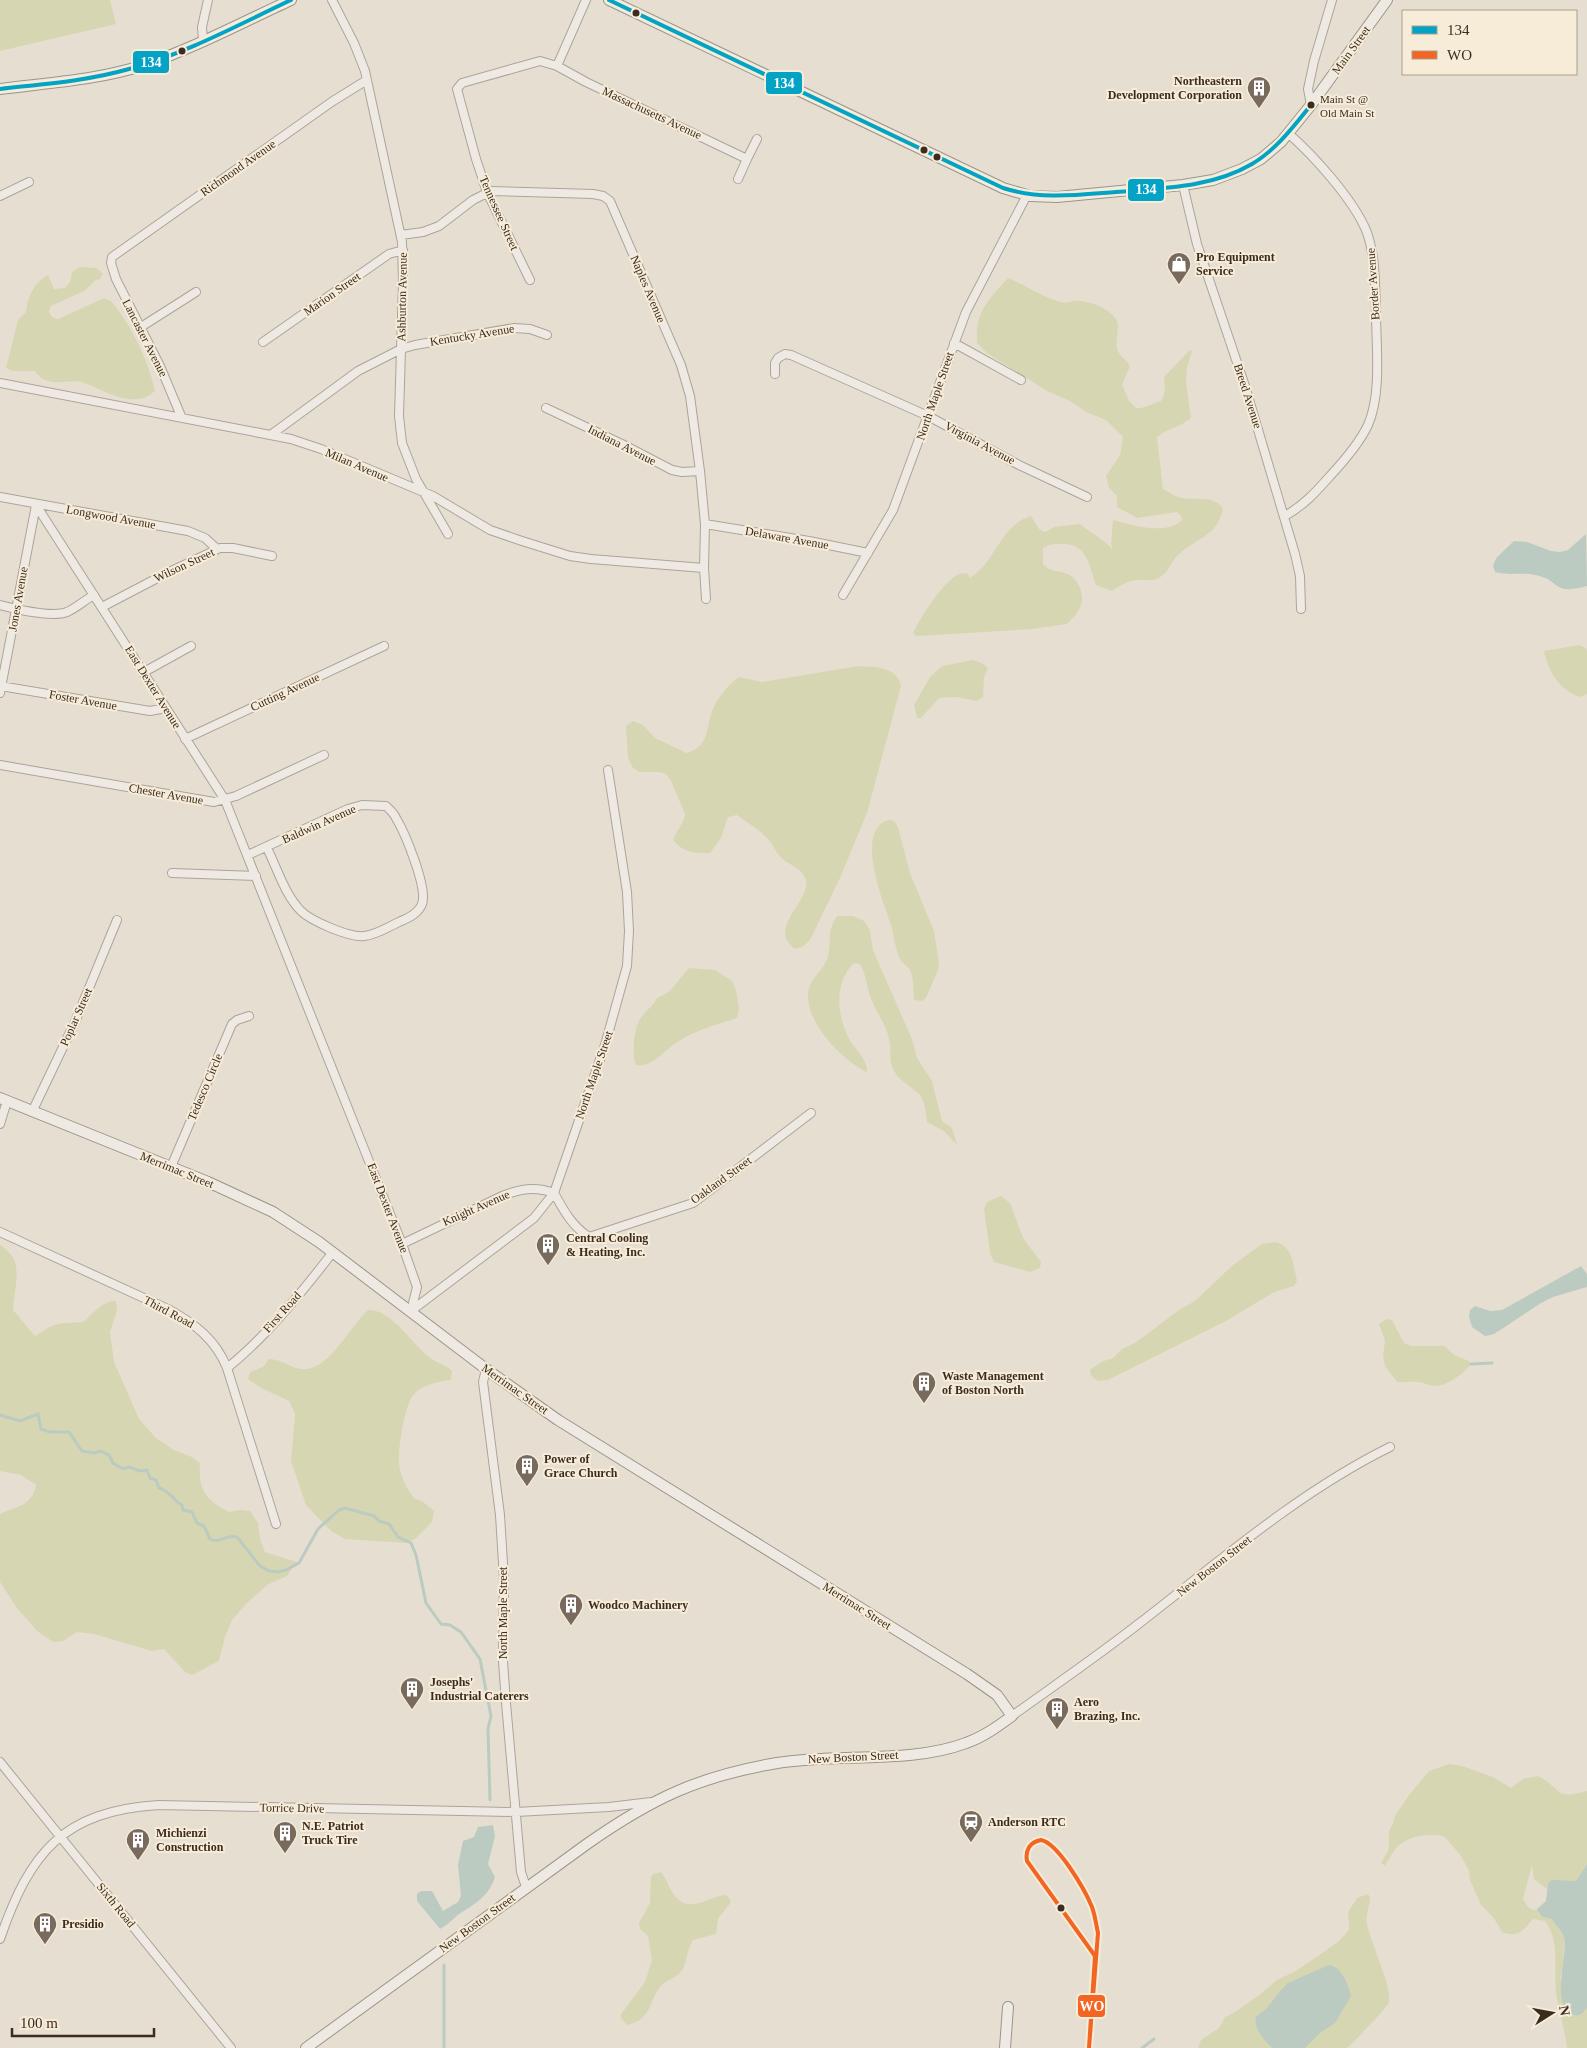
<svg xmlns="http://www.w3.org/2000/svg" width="1587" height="2048" font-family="'Times New Roman',serif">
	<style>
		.green { fill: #d7d6b3 }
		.water { fill: #bbcbc1 }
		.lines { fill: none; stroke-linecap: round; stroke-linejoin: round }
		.stream { stroke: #bbcbc1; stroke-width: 3 }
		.street-casing { stroke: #aca499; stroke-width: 10 }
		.secondary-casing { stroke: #9c9489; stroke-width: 12 }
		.street { stroke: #eeeae3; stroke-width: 8 }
		.secondary { stroke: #eeeae3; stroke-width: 10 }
		.bus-1-casing { stroke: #f6ecd8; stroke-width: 8 }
		.bus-2-casing { stroke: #f6ecd8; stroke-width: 8 }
		.bus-1 { stroke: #03a3c5; stroke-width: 4 }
		.bus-2 { stroke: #f26522; stroke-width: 4 }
		.bus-dot { fill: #3c2c20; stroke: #f6ecd8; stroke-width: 2 }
		.labels { text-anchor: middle; stroke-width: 4; stroke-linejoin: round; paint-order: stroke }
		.bus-label { font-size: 11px; fill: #3c2c20; stroke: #f6ecd8; text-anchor: start }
		.street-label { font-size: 12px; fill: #3c2c20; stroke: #f6ecd8 }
		.poi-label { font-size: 12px; font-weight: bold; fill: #3c2c20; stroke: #f6ecd8; text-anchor: start }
		.line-badge { stroke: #f6ecd8; stroke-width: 2 }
		.badge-label { font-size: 14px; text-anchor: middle; font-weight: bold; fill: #fff }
	</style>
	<rect width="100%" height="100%" fill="#e6dfd1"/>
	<!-- green -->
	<path class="green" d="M0,0H110L116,24L0,51Z
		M80,267L97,268L103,274L100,279L94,281L86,290L51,306L49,312L52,317L58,319L104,298L111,301C131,324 149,362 155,391C133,411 104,390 82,382C70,379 54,386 43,379C40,378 37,373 35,371H13L6,368L18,320L26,312C27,298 34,282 48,275L54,289L65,288L70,282L72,272Z
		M1008,278C1026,285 1042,297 1061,302C1068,304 1074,300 1080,301C1092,302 1111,309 1117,321C1120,329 1114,342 1118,351C1120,357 1127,360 1130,366L1122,385L1130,402L1136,408C1144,409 1153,403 1161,401C1166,394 1165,385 1164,377L1190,350L1192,351L1187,368L1186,382L1191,418C1181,427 1168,428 1157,437L1163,489C1169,492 1175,497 1182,498C1196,501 1213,494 1223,509C1217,536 1197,538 1179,554C1171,561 1169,573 1159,578C1152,582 1145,579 1137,580C1128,580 1120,586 1112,591L1096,585C1089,565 1087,543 1062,544C1054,544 1050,544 1043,548V564C1053,574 1056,569 1068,574C1078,579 1085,594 1081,605C1079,612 1072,619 1067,624L1033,629L917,636L913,634C918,620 945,579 959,574C961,573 964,574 967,573L970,578C996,562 1000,525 1031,516L1039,529L1045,532L1054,527L1080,524C1092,534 1103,538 1113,550L1111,544L1113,520C1133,525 1165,536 1182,520L1181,516L1177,512L1137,518L1117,507V496L1109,488L1106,476L1120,455L1123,437L1106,420L1086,412L1070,401L1047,391L987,353L977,343C975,312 988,300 1008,278Z
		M1579,645L1586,648L1587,651V694L1580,697C1559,690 1548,671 1544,651Z
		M973,660L982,663L988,668L984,678L983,697L977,701L956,697L939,698L921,718H917L914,705L930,677L942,666Z
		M858,666C874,667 897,666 901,686L867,813L840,878L810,940L802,947L795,949C766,929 810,902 806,881C804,869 789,865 781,858C775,851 772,842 765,836C757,828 746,822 737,815L728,817L721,838L710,853C694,854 683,852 673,840C676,832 685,821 685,814L671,781L666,774L659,772H640L633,768L628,758L626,726L633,721L643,725L655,738L687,753C710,745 705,731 712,711C717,698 728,685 739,677L762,682Z
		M889,820L894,821L898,827L910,873L934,931L939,962L938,970L926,998L922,1001L914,1000C913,991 914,978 910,970C907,965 902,963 900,959C895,948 894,936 891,925C884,904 853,829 889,820Z
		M837,916H853L864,921L870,930L873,950L912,1039L917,1058L932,1081L942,1121L952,1128L957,1145L944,1131L927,1122C926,1113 925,1099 918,1093C909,1085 899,1081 893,1069C888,1059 892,1050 889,1039C886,1023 874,1010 869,993C866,983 866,974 860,964L854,963C833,983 837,1018 851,1042C858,1052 867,1059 867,1072C842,1061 798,1016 810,985C815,975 826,966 828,956C832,939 826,933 837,916Z
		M689,968L715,970L732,981L736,990L739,1008L737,1018C717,1025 694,1030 676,1043C665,1050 651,1068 636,1065C631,1055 634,1025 642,1016C647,1009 653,1007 657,998L669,992Z
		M1001,1196L1010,1203L1023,1238L1041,1262L1040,1268L1030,1272L994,1262L990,1253L984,1209L987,1202Z
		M1276,1242C1294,1248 1293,1265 1297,1281L1294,1286L1274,1292L1226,1321L1108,1380L1098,1381L1091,1376L1090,1370L1101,1362L1113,1358L1122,1349L1135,1343L1179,1310L1195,1301L1233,1265L1262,1244Z
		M0,1245C26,1260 14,1285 13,1310L35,1336C58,1321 56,1324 83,1322C93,1314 103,1300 116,1301L117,1311L110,1332L114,1362L139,1419L156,1438L174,1450L192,1457L200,1463C198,1490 206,1500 229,1512L240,1510L250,1511L258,1523L260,1539L265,1552L297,1562L287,1576L267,1585L246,1604L232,1620L225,1637L219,1661L192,1675L185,1672L164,1649L152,1651L94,1634L77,1632L63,1641L53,1642L37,1631L17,1608L0,1582V1514C17,1506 32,1506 36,1485L21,1475L0,1471Z
		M368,1310C393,1309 413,1347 432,1359C439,1364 446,1365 452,1371L451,1380C439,1382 424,1384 415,1393C404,1403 398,1450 399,1464C401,1477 407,1490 415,1499L422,1501L434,1511L432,1522L415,1539L405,1543L345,1539L331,1531L306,1505L291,1461L295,1414L289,1401L261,1388L248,1379L250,1372L263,1367L269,1359C283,1359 292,1370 306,1369C331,1367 350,1326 368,1310Z
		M1388,1319L1392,1320L1404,1343L1411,1346H1445L1454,1355L1469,1361L1471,1364C1463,1374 1447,1387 1433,1386C1428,1385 1423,1382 1417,1382C1410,1381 1404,1383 1397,1382L1385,1366L1383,1355L1385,1341L1379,1324L1383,1321Z
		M1449,1764L1462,1766L1493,1777L1511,1788L1523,1779L1538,1776C1564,1790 1554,1800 1587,1791V1864L1576,1881L1548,1883L1547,1889L1534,1879L1532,1865L1523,1899L1528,1907L1533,1910L1537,1909L1539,1915L1552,1919L1564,1937L1563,1965L1560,1979L1584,2012L1587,2008V2048H1567C1565,2031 1560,2015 1557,1999C1552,1973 1562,1943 1545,1921L1533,1919C1524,1930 1518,1938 1502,1932L1493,1917L1481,1905L1470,1880L1469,1871L1461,1856L1445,1837C1430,1832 1407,1836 1396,1848C1392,1853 1389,1860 1385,1866L1381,1863L1389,1849V1831L1393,1824L1395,1816L1409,1795L1429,1771Z
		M661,1872C667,1879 669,1889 675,1896C690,1914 708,1897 724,1895L728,1896L731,1902L718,1919L716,1934L693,1940C687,1951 687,1960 683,1969C679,1976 670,1979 664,1983C647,1998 655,2019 627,2025L621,2018V2014L645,1982L652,1960L648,1936L640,1929L639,1923L650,1903L651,1877L653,1874Z
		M1368,1894L1370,1897C1370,1906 1365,1915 1367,1924C1371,1944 1392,1986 1389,2002C1389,2006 1353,2043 1347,2048H1198L1201,2040L1219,2028L1225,2017L1235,2012L1258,1996L1277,1980L1296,1971L1325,1951L1339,1941L1349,1930C1350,1923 1346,1915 1350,1909C1352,1905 1355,1903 1357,1898Z"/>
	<!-- water -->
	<path class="water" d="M1586,534L1587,586C1551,596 1562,580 1535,575C1522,572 1509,576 1495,572L1493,565L1497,557L1514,541L1527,542L1551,551L1560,552L1568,550Z
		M1581,1266L1587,1274V1287L1553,1297L1541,1303L1494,1334L1485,1336L1472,1327L1469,1317L1470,1310L1475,1306L1490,1311L1502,1310Z
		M493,1825L495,1836L488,1864L495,1877C489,1896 475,1904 459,1914C453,1919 447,1925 440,1929L417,1901V1894L421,1891H432L443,1911L458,1902L461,1896L458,1865L463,1841L474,1837L478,1827Z
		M1587,1864V2008C1584,2012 1580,2017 1574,2015C1549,2006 1568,1957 1564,1938C1563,1932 1555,1925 1552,1919C1544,1917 1540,1918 1537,1909L1546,1901L1548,1883L1552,1880L1576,1881Z
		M1329,1965C1342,1967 1348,1984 1351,1996L1335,2023L1320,2033L1305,2048H1272C1264,2040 1253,2028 1256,2017L1266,2009L1281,1990L1288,1983Z"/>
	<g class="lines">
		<!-- stream -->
		<path class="stream" d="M1471,1364L1492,1363
			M0,1415L20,1421L38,1414L41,1429L50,1432H69L82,1451L94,1453L100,1451L109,1455L113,1463L123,1469L129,1467L140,1471L147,1470L150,1478L156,1480L159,1488C172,1492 172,1500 182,1505L183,1510L192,1512L197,1523L204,1526L210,1539C221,1544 226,1534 237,1537L260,1566L269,1571L278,1572L286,1570L299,1563L318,1529L339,1510L345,1508L374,1516L379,1521L389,1524L398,1537L411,1543L416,1555L426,1603L441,1624L450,1625L461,1632L480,1659L491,1716L488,1729L490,1800
			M444,2048V1965
			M1142,2048L1154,2039"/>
		<!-- street casing -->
		<g class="street-casing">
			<path id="street" d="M332,0L354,43L365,71L402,242L403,283L399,416L402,443L416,479L448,534
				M203,40L202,27L208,0
				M557,66L586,82L747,159L757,139
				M1311,105L1308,89L1314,61L1332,0
				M738,179L747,159
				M1183,185L1197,244L1245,386L1295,554L1300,576L1301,609
				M0,196L29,182
				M401,235L423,232L439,226L473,200L491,191L593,194L603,196L610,201L681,365L690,396L700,471L705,524L704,568L706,599
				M530,280L487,192L476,159L457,89L462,83L540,61L557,66L586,0
				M141,327L196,292
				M263,342L389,254L403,250
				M954,343L1021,380
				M775,374V363L778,358L785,354L791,355L928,416L1019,465L1087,497
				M0,383L291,439L321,449L433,496L490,530L522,541L570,556L591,559L704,568
				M546,408L622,444L672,470L682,472L700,471
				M181,416L160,366L116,279L111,263L112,257L333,101L367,80
				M272,434L358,371L401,349L415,345L514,328L530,329L547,335
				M0,497L188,531L205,538L217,549
				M36,505L225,800L402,1244L417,1287L411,1311
				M1285,516C1304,505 1315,493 1330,476C1344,461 1359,444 1368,425C1382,393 1376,346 1376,312C1375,285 1376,256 1366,230C1352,198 1314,156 1288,133
				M705,524L809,541L868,553
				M843,595L893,510L966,312L1027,195
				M0,605C16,609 51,618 67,612C76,608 85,600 94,595
				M102,607L169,572L220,548H233L272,556
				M144,672L191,646
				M0,686L150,711L166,708
				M0,693L36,505
				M185,739L384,646
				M0,765L214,802L236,796L324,755
				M248,855L348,809L362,805L386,806C390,810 394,813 396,818C405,833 428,888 422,904C418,914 408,918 399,922C388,927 376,935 364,936C350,938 311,921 301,911C285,895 277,868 267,848
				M172,873L256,876
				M32,1112L75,1022L117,920
				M0,1124L7,1101
				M171,1167L232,1024L237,1020L249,1016
				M0,1232L170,1310C195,1324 216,1340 227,1368L276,1524
				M402,1244L502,1196C520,1189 535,1186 554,1193C564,1211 572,1226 589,1237L693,1203L811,1113
				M411,1311L534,1218L554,1193L605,1045L627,966L629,931L627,892L608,770
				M227,1368C266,1337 302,1292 333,1252
				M486,1369L483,1382L500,1515L504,1579L503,1661L506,1703L521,1872L526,1887
				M1012,1716C1055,1685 1099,1655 1141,1622C1221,1560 1299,1492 1390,1447
				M0,1762L231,2048
				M0,1939C30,1852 63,1811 159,1805L516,1812L609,1807L651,1802"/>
		</g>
		<!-- secondary casing -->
		<g class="secondary-casing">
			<path id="secondary" d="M609,0L1003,188L1030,196L1057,197L1183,185L1213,180L1242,169L1261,159L1281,142L1311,105L1387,0
				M0,89C46,83 99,80 144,65C194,48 243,22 291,0
				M0,1098L208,1182L273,1212L319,1242L486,1369L558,1420L967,1674L997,1695L1012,1716C997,1727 983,1737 966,1743C911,1764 836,1753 777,1763C699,1776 651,1799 587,1844L306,2048
				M1005,2048L1008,2007"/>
		</g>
		<!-- street -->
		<use href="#street" class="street"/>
		<!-- secondary -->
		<use href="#secondary" class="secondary"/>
		<!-- bus-1 casing -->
		<g class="bus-1-casing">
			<path id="bus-1" d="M609,0L1003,188C1041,200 1077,195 1116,192C1162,188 1211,188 1252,164C1276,150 1294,126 1311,105
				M0,89C43,84 87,81 129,69C185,54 238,25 291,0"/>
		</g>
		<!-- bus-2 casing -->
		<g class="bus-2-casing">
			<path id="bus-2" d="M1041,1840C1058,1843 1085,1890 1092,1907C1095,1915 1096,1924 1098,1933L1089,2048L1095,1956L1027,1861C1025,1850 1030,1842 1041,1840Z"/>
		</g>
		<!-- bus-1 -->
		<use href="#bus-1" class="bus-1"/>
		<!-- bus-2 -->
		<use href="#bus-2" class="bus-2"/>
	</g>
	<!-- icons -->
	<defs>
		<g id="building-pin" transform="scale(1.25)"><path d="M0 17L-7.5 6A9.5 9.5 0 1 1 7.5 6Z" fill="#786b5e" stroke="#f6ecd8"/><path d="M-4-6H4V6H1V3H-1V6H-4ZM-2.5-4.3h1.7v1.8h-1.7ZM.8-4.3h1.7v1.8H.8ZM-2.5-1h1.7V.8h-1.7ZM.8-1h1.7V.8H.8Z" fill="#fff"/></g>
		<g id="shop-pin" transform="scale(1.25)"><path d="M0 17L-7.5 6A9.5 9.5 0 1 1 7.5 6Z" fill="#786b5e" stroke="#f6ecd8"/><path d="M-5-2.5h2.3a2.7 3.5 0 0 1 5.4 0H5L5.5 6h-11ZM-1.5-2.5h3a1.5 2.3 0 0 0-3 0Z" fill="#fff"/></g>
		<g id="station-pin" transform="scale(1.25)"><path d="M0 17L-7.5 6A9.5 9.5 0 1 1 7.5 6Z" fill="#786b5e" stroke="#f6ecd8"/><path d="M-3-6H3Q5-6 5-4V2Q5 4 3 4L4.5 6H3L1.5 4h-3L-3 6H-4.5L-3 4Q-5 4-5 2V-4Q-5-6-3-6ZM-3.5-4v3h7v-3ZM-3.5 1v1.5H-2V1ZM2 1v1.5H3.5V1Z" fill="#fff"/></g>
	</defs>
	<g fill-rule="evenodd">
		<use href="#building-pin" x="1259" y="88"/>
		<use href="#shop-pin" x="1179" y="264"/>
		<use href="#building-pin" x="548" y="1245"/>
		<use href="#building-pin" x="924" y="1383"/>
		<use href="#building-pin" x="527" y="1466"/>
		<use href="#building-pin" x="571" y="1605"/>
		<use href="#building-pin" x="412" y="1689"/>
		<use href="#building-pin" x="1057" y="1709"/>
		<use href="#station-pin" x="971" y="1822"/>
		<use href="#building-pin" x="285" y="1833"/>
		<use href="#building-pin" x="138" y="1840"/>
		<use href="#building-pin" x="45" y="1924"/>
	</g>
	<!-- markers -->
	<g class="bus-dot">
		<circle cx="636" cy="13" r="4.5"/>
		<circle cx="182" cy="51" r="4.5"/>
		<circle cx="1311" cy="105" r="4.5"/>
		<circle cx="924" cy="150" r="4.5"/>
		<circle cx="937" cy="157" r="4.5"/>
		<circle cx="1061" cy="1908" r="4.5"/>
	</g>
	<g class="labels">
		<!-- bus labels -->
		<g class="bus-label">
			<text x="1320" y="103">Main St @<tspan x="1320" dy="14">Old Main St</tspan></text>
		</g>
		<!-- street labels -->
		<g class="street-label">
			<text transform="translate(1351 50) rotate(-54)" y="4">Main Street</text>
			<text transform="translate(652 113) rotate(25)" y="4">Massachusetts Avenue</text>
			<text transform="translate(238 168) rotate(-35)" y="4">Richmond Avenue</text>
			<text transform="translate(499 213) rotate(66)" y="4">Tennessee Street</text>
			<text transform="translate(1373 284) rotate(-94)" y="4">Border Avenue</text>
			<text transform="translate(648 289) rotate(67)" y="4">Naples Avenue</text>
			<text transform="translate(332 294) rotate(-35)" y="4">Marion Street</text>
			<text transform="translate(402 297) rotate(-89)" y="4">Ashburton Avenue</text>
			<text transform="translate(472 335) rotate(-9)" y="4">Kentucky Avenue</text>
			<text transform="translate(145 338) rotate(63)" y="4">Lancaster Avenue</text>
			<text transform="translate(935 396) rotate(-71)" y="4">North Maple Street</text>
			<text transform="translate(1248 396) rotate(72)" y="4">Breed Avenue</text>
			<text transform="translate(980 443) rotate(28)" y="4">Virginia Avenue</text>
			<text transform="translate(622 445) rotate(27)" y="4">Indiana Avenue</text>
			<text transform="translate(357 465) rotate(23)" y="4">Milan Avenue</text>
			<text transform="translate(111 517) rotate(10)" y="4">Longwood Avenue</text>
			<text transform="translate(787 538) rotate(10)" y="4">Delaware Avenue</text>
			<text transform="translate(184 565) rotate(-25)" y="4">Wilson Street</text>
			<text transform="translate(18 599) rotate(-80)" y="4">Jones Avenue</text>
			<text transform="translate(153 687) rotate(58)" y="4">East Dexter Avenue</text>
			<text transform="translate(285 692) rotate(-25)" y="4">Cutting Avenue</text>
			<text transform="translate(83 700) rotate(10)" y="4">Foster Avenue</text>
			<text transform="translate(166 794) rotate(10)" y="4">Chester Avenue</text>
			<text transform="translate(319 824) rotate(-24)" y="4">Baldwin Avenue</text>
			<text transform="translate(76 1017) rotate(-66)" y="4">Poplar Street</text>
			<text transform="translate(594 1075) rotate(-71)" y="4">North Maple Street</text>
			<text transform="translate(205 1087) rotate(-67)" y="4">Tedesco Circle</text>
			<text transform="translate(177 1170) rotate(22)" y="4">Merrimac Street</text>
			<text transform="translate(721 1180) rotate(-36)" y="4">Oakland Street</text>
			<text transform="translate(388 1208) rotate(69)" y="4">East Dexter Avenue</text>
			<text transform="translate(476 1208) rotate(-24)" y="4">Knight Avenue</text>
			<text transform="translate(169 1312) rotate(28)" y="4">Third Road</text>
			<text transform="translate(282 1312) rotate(-48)" y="4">First Road</text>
			<text transform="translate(515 1389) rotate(35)" y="4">Merrimac Street</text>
			<text transform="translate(1214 1566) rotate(-38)" y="4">New Boston Street</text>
			<text transform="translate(857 1606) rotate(32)" y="4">Merrimac Street</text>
			<text transform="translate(503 1613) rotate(-90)" y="4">North Maple Street</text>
			<text transform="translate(853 1757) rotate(-3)" y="4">New Boston Street</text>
			<text transform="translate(292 1808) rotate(1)" y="4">Torrice Drive</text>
			<text transform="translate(116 1905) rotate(51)" y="4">Sixth Road</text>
			<text transform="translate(477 1923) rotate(-36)" y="4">New Boston Street</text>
		</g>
		<!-- poi labels -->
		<g class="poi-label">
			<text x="1242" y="85" text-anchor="end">Northeastern<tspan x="1242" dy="14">Development Corporation</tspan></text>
			<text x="1196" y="261">Pro Equipment<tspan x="1196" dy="14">Service</tspan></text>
			<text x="566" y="1242">Central Cooling<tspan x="566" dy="14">&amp; Heating, Inc.</tspan></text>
			<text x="942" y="1380">Waste Management<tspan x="942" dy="14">of Boston North</tspan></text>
			<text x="544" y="1463">Power of<tspan x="544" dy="14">Grace Church</tspan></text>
			<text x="588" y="1609">Woodco Machinery</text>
			<text x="430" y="1686">Josephs'<tspan x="430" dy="14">Industrial Caterers</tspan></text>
			<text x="1074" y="1706">Aero<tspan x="1074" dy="14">Brazing, Inc.</tspan></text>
			<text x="988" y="1826">Anderson RTC</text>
			<text x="302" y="1830">N.E. Patriot<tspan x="302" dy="14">Truck Tire</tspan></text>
			<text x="156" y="1837">Michienzi<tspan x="156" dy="14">Construction</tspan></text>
			<text x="62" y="1928">Presidio</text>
		</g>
	</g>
	<g class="line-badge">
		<rect x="132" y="50" width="38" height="24" rx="5" fill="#03a3c5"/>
		<rect x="765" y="71" width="38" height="24" rx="5" fill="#03a3c5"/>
		<rect x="1127" y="178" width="38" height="24" rx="5" fill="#03a3c5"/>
		<rect x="1077" y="1994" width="29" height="24" rx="5" fill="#f26522"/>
	</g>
	<g class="badge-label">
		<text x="151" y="67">134</text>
		<text x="784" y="88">134</text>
		<text x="1146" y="194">134</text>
		<text x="1092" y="2011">WO</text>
	</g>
	<!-- legend -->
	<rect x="1402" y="10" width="175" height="65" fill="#f6ecd8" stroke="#ac9f8e"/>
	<rect x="1412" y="26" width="25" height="8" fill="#03a3c5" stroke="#ac9f8e"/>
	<text x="1447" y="35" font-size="15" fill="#3c2c20">134</text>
	<rect x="1412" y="51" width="25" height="8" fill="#f26522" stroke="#ac9f8e"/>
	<text x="1447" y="60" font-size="15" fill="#3c2c20">WO</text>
	<!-- north arrow -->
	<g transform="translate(1552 2013) rotate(79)" stroke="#f6ecd8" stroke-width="4" paint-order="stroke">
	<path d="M0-4L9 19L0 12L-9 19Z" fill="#3c2c20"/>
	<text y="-8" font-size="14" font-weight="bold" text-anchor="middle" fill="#3c2c20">N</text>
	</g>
	<!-- scale -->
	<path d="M12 2028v8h142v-8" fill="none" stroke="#3c2c20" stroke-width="2.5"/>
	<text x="20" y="2028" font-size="15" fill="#3c2c20" stroke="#f6ecd8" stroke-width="4" paint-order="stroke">100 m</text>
</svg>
